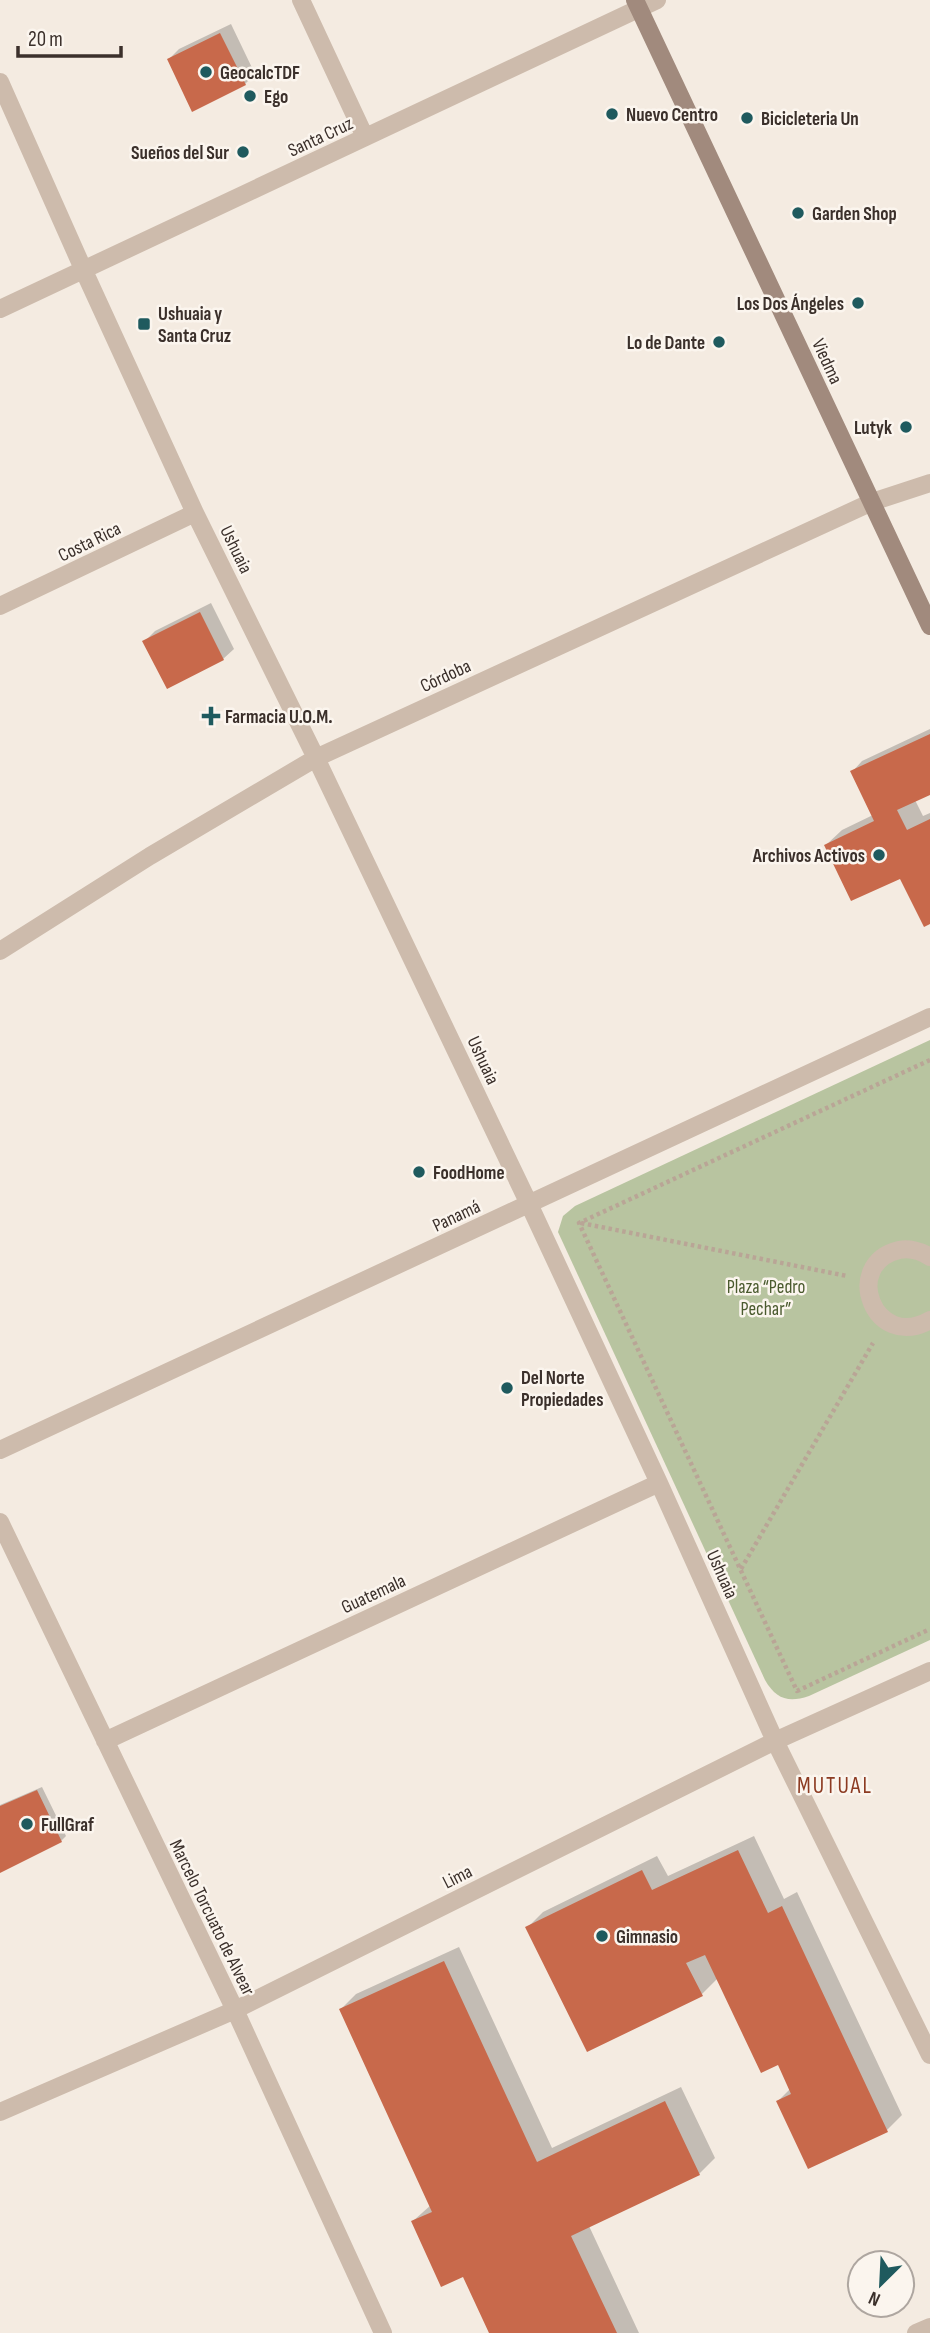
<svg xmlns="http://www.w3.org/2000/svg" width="930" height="2333" font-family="'Sofia Sans Condensed',sans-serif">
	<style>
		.green { fill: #b8c4a0 }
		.shadow { fill: #0003 }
		.building { fill: #c8694b }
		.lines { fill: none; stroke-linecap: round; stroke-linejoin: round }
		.path { stroke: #b9a596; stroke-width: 4.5; stroke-dasharray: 3.5 3.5; stroke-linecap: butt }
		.street { stroke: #cdbbac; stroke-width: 18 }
		.secondary { stroke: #a18a7d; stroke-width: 18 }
		.poi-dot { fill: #1f5a5e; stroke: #fbf5ee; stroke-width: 2.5 }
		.labels { text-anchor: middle; stroke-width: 5; stroke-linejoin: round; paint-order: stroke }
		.poi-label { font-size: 19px; font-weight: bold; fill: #3b302b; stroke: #fbf5ee; text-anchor: start }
		.street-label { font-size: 19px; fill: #3b302b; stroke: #fbf5ee }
		.park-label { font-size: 19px; fill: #4a5a2e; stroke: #fbf5ee }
		.quarter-label { font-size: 23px; letter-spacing: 2px; fill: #8c3b22; stroke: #fbf5ee }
	</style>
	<rect width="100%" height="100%" fill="#f4ebe1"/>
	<!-- green -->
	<path class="green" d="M930,1040V1640L809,1696C788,1703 776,1699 765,1680L558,1232L563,1216L575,1206Z"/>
	<!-- shadow -->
	<path class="shadow" d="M231,24L255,74L245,84L169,59L179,49Z
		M211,603L234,649L223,659L145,641L155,631Z
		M930,729V793L915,800L923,816L930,813V923L908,873L826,845L842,830L873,815L852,772L862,761Z
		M42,1787L66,1836L61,1841L0,1871V1805Z
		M754,1836L784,1899L797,1892L902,2115L886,2131L778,2101L791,2088L779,2062L718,1978L702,1994L528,1927L543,1912L657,1856L668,1876Z
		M459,1947L552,2148L681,2087L715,2158L699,2174L589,2226L639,2333H491L464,2274L413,2221L431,2205L341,2009L356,1994Z"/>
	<!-- building -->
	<path class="building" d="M220,33L246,85L192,112L167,59Z
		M200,612L224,660L167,689L142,641Z
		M930,734V795L897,810L907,830L930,819V924L924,927L900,879L851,901L824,845L874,821L850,771Z
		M37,1790L62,1842L0,1873V1806Z
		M738,1850L768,1913L782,1906L888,2132L808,2169L776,2101L791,2094L778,2065L761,2073L705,1955L686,1963L703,1996L587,2052L525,1927L642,1870L652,1890Z
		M444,1961L537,2162L665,2101L700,2175L571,2236L617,2333H489L463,2277L441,2287L411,2221L432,2212L339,2009Z"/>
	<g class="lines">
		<!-- path -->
		<path class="path" d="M930,1060L579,1223L797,1691L930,1629
			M581,1223L847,1276
			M741,1569L873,1343"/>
		<!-- street -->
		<path class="street" d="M301,0L365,137
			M0,82L84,271L195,513L316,758L529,1204L659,1483L775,1741L930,2055
			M0,309L657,0
			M0,606L195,513
			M0,951L150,856L316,758L872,502L930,483
			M930,1257C921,1251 909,1248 899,1250C841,1264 874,1352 930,1320
			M0,1450L930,1017
			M0,1522L235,2010L383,2333
			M105,1741L659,1483
			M0,2112L235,2010L775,1741L930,1671
			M916,2333L930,2327"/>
		<!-- secondary -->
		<path class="secondary" d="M635,0L930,626"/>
	</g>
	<!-- markers -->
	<g class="poi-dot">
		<circle cx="206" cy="72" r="7"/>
		<circle cx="250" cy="96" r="7"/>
		<circle cx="612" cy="114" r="7"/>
		<circle cx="747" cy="118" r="7"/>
		<circle cx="243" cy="152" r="7"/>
		<circle cx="798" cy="213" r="7"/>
		<circle cx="858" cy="303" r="7"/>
		<rect x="137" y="317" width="14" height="14" rx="3.5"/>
		<circle cx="719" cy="342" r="7"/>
		<circle cx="906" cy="427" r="7"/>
		<path d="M207.5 705.5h7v7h7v7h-7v7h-7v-7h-7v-7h7z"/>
		<circle cx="879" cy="855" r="7"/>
		<circle cx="419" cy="1172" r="7"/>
		<circle cx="507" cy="1388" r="7"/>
		<circle cx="27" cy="1824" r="7"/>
		<circle cx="602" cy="1936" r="7"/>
	</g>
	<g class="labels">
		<!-- poi labels -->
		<g class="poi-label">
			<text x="220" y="79">GeocalcTDF</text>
			<text x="264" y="103">Ego</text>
			<text x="626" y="121">Nuevo Centro</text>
			<text x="761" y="125">Bicicleteria Un</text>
			<text x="229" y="159" text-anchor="end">Sueños del Sur</text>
			<text x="812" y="220">Garden Shop</text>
			<text x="844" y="310" text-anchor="end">Los Dos Ángeles</text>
			<text x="158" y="320">Ushuaia y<tspan x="158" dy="22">Santa Cruz</tspan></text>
			<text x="705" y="349" text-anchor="end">Lo de Dante</text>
			<text x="892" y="434" text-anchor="end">Lutyk</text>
			<text x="225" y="723">Farmacia U.O.M.</text>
			<text x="865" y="862" text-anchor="end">Archivos Activos</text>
			<text x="433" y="1179">FoodHome</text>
			<text x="521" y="1384">Del Norte<tspan x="521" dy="22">Propiedades</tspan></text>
			<text x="41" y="1831">FullGraf</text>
			<text x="616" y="1943">Gimnasio</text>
		</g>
		<!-- street labels -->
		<g class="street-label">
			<text transform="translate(320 136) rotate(-25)" y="7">Santa Cruz</text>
			<text transform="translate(828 361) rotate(65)" y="7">Viedma</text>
			<text transform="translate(89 541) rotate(-26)" y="7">Costa Rica</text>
			<text transform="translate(237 549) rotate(64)" y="7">Ushuaia</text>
			<text transform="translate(445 675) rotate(-25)" y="7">Córdoba</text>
			<text transform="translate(484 1060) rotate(65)" y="7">Ushuaia</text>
			<text transform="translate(456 1215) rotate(-25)" y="7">Panamá</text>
			<text transform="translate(723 1574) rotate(66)" y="7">Ushuaia</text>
			<text transform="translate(373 1593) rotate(-25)" y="7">Guatemala</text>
			<text transform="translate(457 1876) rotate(-27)" y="7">Lima</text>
			<text transform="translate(213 1917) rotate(64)" y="7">Marcelo Torcuato de Alvear</text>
		</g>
		<!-- park labels -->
		<g class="park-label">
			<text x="766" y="1293">Plaza “Pedro<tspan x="766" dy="22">Pechar”</tspan></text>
		</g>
		<!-- quarter labels -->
		<g class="quarter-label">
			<text x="835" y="1793">MUTUAL</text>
		</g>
	</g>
	<!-- north arrow -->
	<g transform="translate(881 2284) rotate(204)"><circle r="33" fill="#fbf5ee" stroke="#aea6a0" stroke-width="2"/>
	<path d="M0-5L12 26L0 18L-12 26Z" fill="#1f5a5e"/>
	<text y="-10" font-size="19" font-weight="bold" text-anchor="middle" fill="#3b302b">N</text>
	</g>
	<!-- scale -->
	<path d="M18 46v10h103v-10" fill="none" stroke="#3b302b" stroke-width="3.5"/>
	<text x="28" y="46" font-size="21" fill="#3b302b" stroke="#fbf5ee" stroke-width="5" paint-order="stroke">20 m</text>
</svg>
